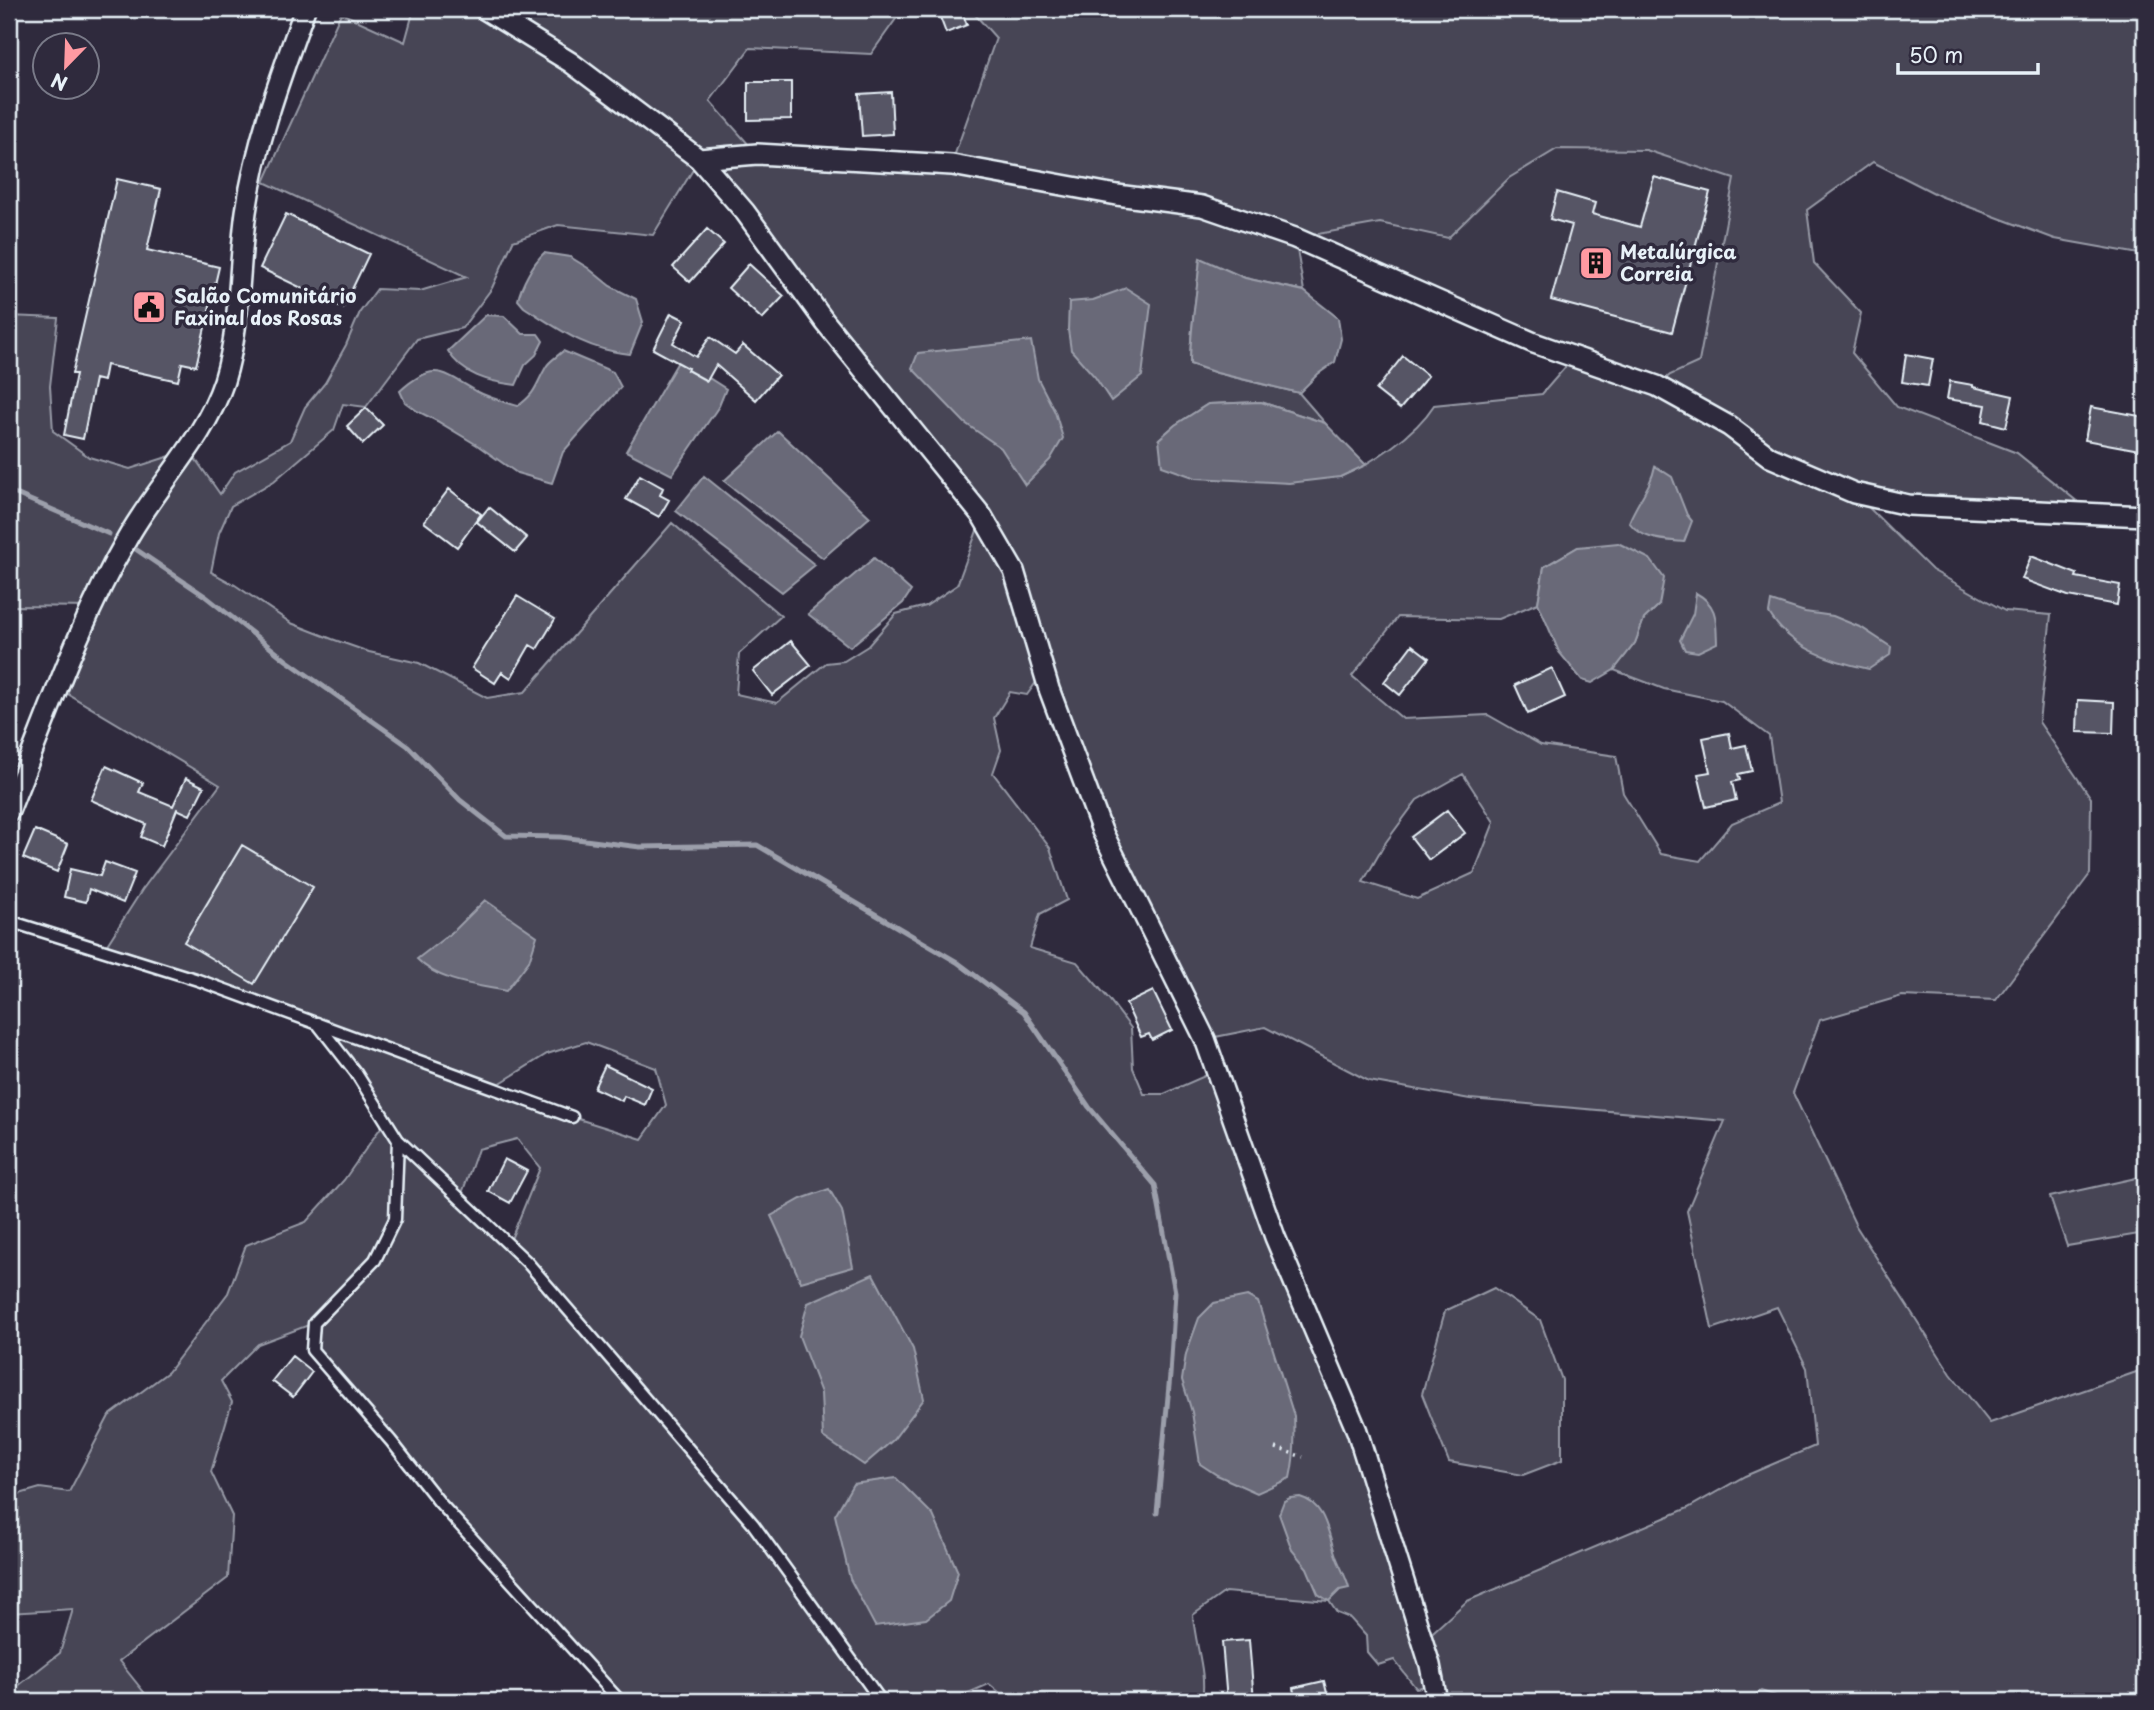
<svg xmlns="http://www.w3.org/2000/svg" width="2154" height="1710" font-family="'Playpen Sans',sans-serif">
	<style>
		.built { fill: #3b3749 }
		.green { fill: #464455; stroke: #979aa6; stroke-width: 2; fill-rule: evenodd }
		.water { fill: #696978; stroke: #9c9fab; stroke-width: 2 }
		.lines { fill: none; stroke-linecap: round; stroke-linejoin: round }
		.stream { stroke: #9c9fab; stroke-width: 5 }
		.building { fill: #575565; stroke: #e8f1f8; stroke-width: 2 }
		.lane-casing { stroke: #e8f1f8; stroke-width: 15 }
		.street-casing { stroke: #e8f1f8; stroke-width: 24 }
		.path { stroke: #e8f1f8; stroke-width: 3.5; stroke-dasharray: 2 5; stroke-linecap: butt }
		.lane { stroke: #2f2a3d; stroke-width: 10 }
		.street { stroke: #2f2a3d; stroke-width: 19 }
		.labels { text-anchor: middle; stroke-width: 7; stroke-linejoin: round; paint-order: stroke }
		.poi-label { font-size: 19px; font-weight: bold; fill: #e8f1f8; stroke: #2f2a3d; text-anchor: start }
	</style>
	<rect width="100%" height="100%" fill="#2f2a3d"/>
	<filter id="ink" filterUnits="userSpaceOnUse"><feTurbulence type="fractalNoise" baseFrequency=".0143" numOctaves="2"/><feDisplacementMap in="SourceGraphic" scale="14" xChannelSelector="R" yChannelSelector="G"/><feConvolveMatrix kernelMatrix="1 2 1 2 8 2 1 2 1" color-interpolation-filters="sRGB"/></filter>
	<g filter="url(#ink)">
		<!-- built -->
		<path class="built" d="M1557,149L1646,150L1734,179L1699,363L1670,375L1657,386L1295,238L1380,223L1448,238L1509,178Z"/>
		<!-- green -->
		<path class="green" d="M414,9H903L871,54L750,48L710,101L757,154L951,165L996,38L970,9H2145V255L2055,239L1940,196L1873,162L1807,210L1814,263L1861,313L1852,353L1897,407L2017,453L2094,515L1855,494L1932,570L2005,611L2051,615L2039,722L2091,798L2090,874L1996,1000L1902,996L1820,1020L1793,1093L1856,1226L1951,1374L1990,1423L2145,1369V1701H1792L1761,1691L1745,1701H1437L1433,1685L1416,1688L1394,1660L1378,1665L1367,1652L1366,1636L1350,1618L1337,1613L1329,1601L1225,1592L1193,1615C1195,1646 1207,1671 1202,1701H1010L989,1684L950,1701H620L312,1350L314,1323L258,1344L221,1381L232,1402L211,1472L232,1516L228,1578L119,1661L151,1701H9V1686L13,1690L60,1653L73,1609L9,1613V1497L40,1488L69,1492L109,1416L168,1372L228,1293L246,1245L306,1222L344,1180L386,1120L317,1023L103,951L142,890L220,785L58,688L93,607L12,606L9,612V316L58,318L50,386L53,431L89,457L130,469L189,450L220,494L235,472L290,441L305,407L325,383L346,345L360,312L377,289L420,291L467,277L264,182L341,13L405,42ZM1557,149L1646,150L1734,179L1699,362L1670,375L1657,386L1574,357L1542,394L1434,405C1415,435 1372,463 1340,477L1159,439L1175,425L1208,404L1261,402L1325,423L1299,393L1217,373L1190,364C1190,328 1197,294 1200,259L1245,278L1304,291L1295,238L1380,223L1448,238L1509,178ZM699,160L982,517L957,585L926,606L896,614L868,646L844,661L826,663L777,703L736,694L739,654L781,616L672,523L525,692L487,698L419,663L369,652L332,639L291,623L235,585L211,572L219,533L231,506L274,481L334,430L343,404L366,407L417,339L462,328L492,288L513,241L558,225L653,235ZM1578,547L1659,605L1644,619L1635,643L1614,670L1664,689L1722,701L1769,736L1779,803L1732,823L1700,861L1661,854L1623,793L1616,756L1541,745L1488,715L1403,719L1352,676L1398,617L1499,619L1538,603L1544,567ZM1037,681L1205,1039L1265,1027L1369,1081L1470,1099L1725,1121L1687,1211L1712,1329L1777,1307L1807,1368L1815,1446L1745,1476L1688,1508L1467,1601L1423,1641L1357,1431L1216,1071L1164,1094H1144L1133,1068L1131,1028L1108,998L1077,962L1030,948L1040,914L1067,900L1050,848L993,773L1001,750L994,718L1010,692L1027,695ZM1463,774L1494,822L1474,873L1417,899L1363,882L1386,842L1417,800ZM586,1042L656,1068L666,1105L642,1139L572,1117L494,1087L547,1054ZM517,1139L540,1168L509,1244L460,1199L478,1149Z
			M2145,1176V1233L2067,1246L2050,1197Z
			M1494,1288L1540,1320L1562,1380V1460L1523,1475L1449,1462L1422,1394L1445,1311Z"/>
		<!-- water -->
		<path class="water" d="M544,253L570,257L588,268L610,286L636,299L643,322L630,354C586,350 560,330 524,307L518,300C521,286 533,263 544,253Z
			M1200,258L1245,278L1304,291L1338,318L1341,339L1335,362L1318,374L1299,393L1217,373L1190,364C1190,328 1197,294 1200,258Z
			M1126,288L1151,304L1142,376L1111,401L1095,377L1071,350L1068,330L1069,302L1093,300Z
			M486,315L504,316L523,334H538L543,341L536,355L525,365L516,385C489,382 462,375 448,351Z
			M1031,341L1038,379L1055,412L1063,438L1050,460L1025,485L1001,448L965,423L912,368L918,353Z
			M563,351L613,372L621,387L563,452L552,483L517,473L477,445L437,421L417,411L405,402L400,391C433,361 442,371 476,391C489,398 504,402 518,406C537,392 535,386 546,367C549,361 558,356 563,351Z
			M679,360L690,365L687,370L706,381L709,378L726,389L719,406L672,475L626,451Z
			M1261,402L1325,423L1366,465L1340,477L1289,483L1196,478L1162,466L1159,439L1175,425L1208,404Z
			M778,431L870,517L823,558L724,481Z
			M1655,466L1672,477L1687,515L1692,521L1684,542C1662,540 1642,540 1629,522C1637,502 1651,487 1655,466Z
			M704,476L815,565L782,592L676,511Z
			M1618,543L1650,559L1664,578L1659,605L1644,619L1635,643L1614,670L1592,683L1582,680L1559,652L1538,603L1544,567L1578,547Z
			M874,558L911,591L903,603L850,647L808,614Z
			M1696,593C1718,605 1716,620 1717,643L1698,652L1685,650L1680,640L1693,614Z
			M1771,601L1805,612L1833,616L1862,628L1891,647L1890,655L1869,669C1831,661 1790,648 1769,613Z
			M485,900L537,936L529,961L506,991C476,985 439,982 417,959L456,929Z
			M829,1189L842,1211L853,1267L801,1282L771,1216L801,1199Z
			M873,1274L913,1349L924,1399L893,1440L864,1465L823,1437L821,1393L799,1336L808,1303Z
			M1247,1296L1258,1302L1294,1416C1295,1437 1295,1457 1290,1478L1257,1493L1217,1475L1200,1464L1192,1412L1182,1380L1186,1354L1199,1318L1214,1303Z
			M896,1478L933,1515L958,1572L949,1601L926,1619L875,1626L850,1579L835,1515L853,1484Z
			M1300,1497C1326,1504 1328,1534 1336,1556C1340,1567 1346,1576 1349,1588L1340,1590L1329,1601L1318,1594L1307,1568L1292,1550L1279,1514L1284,1501L1290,1498Z"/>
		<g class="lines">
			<!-- stream -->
			<path class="stream" d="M9,491L109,534
				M134,548L205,596L286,660L408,746L460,800L506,836L561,837L640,847L757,845L957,962L1024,1012L1089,1107L1155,1185L1175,1292L1170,1375L1157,1513"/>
		</g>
		<!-- building -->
		<path class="building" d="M937,9H961L967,25L946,33Z
			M748,82H791V119L748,120Z
			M891,92L893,134L862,136L859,94Z
			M1654,177L1710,192L1672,332L1551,300L1572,225L1550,219L1557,192L1595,203L1592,214L1640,227Z
			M117,179L161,189L147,250L219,267L196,366L182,363L178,381L106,365L103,381L95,379L83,439L64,435L76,374H72Z
			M286,214L369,254L343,308L260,268Z
			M707,229L724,244L690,282L673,267Z
			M749,264L784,296L762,319L728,288Z
			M671,313L685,320L673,343L696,357L710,337L735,354L743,345L778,375L756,400L716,365L707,381L687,370L688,368L653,349Z
			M1906,354L1933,359L1928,386L1902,382Z
			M1403,356L1428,376L1400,409L1376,390Z
			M1950,381L1973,385V387L2013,396L2006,427L1983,421L1986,405L1947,399Z
			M2091,407L2145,417V451L2085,440Z
			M366,408L383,425L363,444L347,426Z
			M640,475L663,488L660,495L669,500L659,517L626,499Z
			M449,489L481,514L457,547L424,522Z
			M489,507L527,538L515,552L477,522Z
			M2031,556L2077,574L2076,577L2120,585L2117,605L2068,596L2022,579Z
			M517,596L555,619L537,649L530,645L511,678L502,672L495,683L472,668Z
			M791,641L811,665L772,695L753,671Z
			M1412,645L1429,658L1400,695L1384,682Z
			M1552,668L1565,697L1528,714L1515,685Z
			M2078,700L2114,702L2113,733L2077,732Z
			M1729,733L1732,748L1746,745L1752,771L1738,774L1740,780L1732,782L1736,800L1706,807L1698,774L1710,772L1703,738Z
			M106,766L143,783L139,792L173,806L186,778L204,787L190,815L177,809L162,846L141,837L146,824L91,800Z
			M1447,810L1465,833L1429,860L1411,837Z
			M35,830L68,844L57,872L23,858Z
			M242,845L313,887L254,984L184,942Z
			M105,862L135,873L123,903L89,889L86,902L64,897L70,869L100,876Z
			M1153,991L1172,1030L1152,1040L1149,1034L1141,1037L1126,1004Z
			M605,1065L652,1088L645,1105L624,1096L622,1101L594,1088Z
			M504,1159L527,1171L510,1203L488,1191Z
			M292,1356L312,1372L293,1397L272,1381Z
			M1249,1640L1254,1701H1227L1222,1642Z
			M1324,1681L1329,1701H1296L1293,1688Z"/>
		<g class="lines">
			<!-- lane casing -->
			<g class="lane-casing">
				<path id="lane" d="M9,921L198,980L572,1117
					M317,1023L356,1073L398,1140L527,1262L753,1524L881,1701
					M398,1140L395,1219L375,1260L314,1323L312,1350L391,1441L440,1503L620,1701"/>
			</g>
			<!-- street casing -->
			<g class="street-casing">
				<path id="street" d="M484,9L570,62L699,159L745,212L825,322L982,516L1014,571L1049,689L1102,831L1205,1039L1275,1237L1357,1431L1430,1665L1437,1701
					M699,159L757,154L952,165L1117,195L1202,206L1295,238L1534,343L1657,386L1729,426L1770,457L1854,493L1908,505L2145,516
					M9,811C46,720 78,624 127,539C157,485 204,441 224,381C241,326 238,269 246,212C256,142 281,75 305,9"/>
			</g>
			<!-- path -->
			<path class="path" d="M1276,1448L1303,1457"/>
			<!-- lane -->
			<use href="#lane" class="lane"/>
			<!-- street -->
			<use href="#street" class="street"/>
		</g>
	</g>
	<!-- icons -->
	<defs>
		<g id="building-square" transform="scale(1.75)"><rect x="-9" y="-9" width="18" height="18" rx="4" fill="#ff9aa2" stroke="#2f2a3d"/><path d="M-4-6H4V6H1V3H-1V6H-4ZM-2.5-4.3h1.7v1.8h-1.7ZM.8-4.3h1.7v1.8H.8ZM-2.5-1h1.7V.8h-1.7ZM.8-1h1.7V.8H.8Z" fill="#111"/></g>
		<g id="civic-square" transform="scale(1.75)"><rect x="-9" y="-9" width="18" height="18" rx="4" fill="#ff9aa2" stroke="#2f2a3d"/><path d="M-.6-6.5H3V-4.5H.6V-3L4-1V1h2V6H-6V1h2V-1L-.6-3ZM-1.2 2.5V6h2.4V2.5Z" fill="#111"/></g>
	</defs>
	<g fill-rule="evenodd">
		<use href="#building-square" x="1596" y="263"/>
		<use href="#civic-square" x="149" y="307"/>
	</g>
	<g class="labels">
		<!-- poi labels -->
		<g class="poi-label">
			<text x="1620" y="259">Metalúrgica<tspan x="1620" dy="22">Correia</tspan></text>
			<text x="174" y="303">Salão Comunitário<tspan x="174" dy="22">Faxinal dos Rosas</tspan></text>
		</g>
	</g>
	<!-- margin -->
	<rect width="2154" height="1710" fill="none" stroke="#2f2a3d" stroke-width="35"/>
	<rect x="18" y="18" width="2119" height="1675" fill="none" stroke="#e8f1f8" stroke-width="2.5" filter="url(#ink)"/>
	<!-- north arrow -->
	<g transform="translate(66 66) rotate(203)"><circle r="33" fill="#2f2a3d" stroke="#797a88" stroke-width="2"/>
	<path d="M0-5L12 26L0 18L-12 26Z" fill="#ff9aa2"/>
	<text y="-10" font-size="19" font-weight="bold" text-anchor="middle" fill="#e8f1f8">N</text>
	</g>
	<!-- scale -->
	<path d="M1898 63v10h140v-10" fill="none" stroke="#e8f1f8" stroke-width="3.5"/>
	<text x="1909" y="63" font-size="21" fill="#e8f1f8" stroke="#2f2a3d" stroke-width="5" paint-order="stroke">50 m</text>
</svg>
